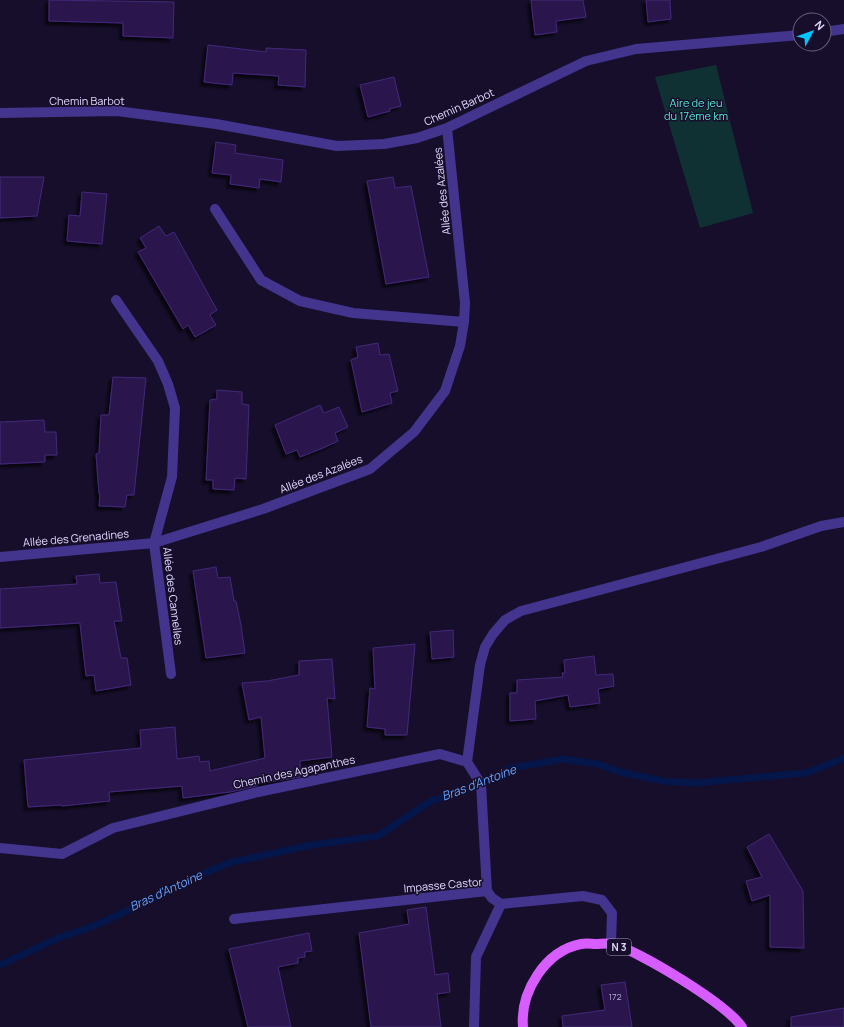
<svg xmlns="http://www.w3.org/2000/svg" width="844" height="1027" font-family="Manrope,sans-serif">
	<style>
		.green { fill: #103134 }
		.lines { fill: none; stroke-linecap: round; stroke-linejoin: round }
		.stream { stroke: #05164b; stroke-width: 7 }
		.building { fill: #29184d; stroke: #43287b; filter: url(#shadow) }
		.minor { stroke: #43348d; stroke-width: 10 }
		.major { stroke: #d75dff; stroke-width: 10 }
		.labels { text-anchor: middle; stroke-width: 3; stroke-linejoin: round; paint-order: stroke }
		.number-label { font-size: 9px; fill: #b2a6d2 }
		.shield { fill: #160e2a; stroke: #a39abf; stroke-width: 1 }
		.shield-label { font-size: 10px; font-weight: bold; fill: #e0d6ff }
		.street-label { font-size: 11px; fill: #e0d6ff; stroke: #160e2a }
		.park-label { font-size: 11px; fill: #56ebd9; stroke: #160e2a }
		.water-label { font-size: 12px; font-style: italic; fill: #64a4ff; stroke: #160e2a }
	</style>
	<defs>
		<filter id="shadow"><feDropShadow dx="-3.5" dy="3.5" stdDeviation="1" flood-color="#0009"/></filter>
	</defs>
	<rect width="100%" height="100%" fill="#160e2a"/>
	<!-- green -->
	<path class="green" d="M716,65L753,213L700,228L655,77Z"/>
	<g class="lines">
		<!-- stream -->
		<path class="stream" d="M0,965L58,938L94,926L159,896L199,875L232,862L312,845L378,836L431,801L481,784L511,768L564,759L598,764L620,772L663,781L695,783L806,773L844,758"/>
	</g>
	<!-- building -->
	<path class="building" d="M49,0L174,2L173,38L123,36V23L49,21Z
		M531,0H583L586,17L556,21L557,32L535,35Z
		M646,0H670L671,19L648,22Z
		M208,45L266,52V48L306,50L305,87L278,85L279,76L233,73L232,85L204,82Z
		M394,77L401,106L389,109L390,111L368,117L360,85Z
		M216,142L236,145L235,153L283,160L281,182L260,179L259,188L230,184L231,175L212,173Z
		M0,177H44L37,216L0,218Z
		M393,177L395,188L411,186L429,277L386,284L367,181Z
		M82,192L107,194L102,244L67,241L69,215L80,216Z
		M159,226L166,236L174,232L217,310L210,315L216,325L195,337L188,325L183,329L138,252L146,248L140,238Z
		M378,343L380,355L389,354L398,391L390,393L392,403L362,412L351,360L358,357L356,347Z
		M113,377L146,378L134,495H127L125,507L99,506L100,494H99L96,454L99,453L101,415H109Z
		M217,390L242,392V404L249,405L246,479L235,478L234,490L213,489V480H206L210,400L217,399Z
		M320,405L324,413L339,407L348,427L335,433L338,441L323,448L300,457L297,450L286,454L275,425Z
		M44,420L45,432H56L57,455H45V462L0,464V422Z
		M216,567L218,578L230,577L234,601H236L241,625L245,653L206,658L193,571Z
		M99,574L100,583L116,582L122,621H114L121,658H127L131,685L96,691L94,675L86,676L80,623L0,628V589L77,584L76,576Z
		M453,630L454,657L432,659L430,632Z
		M415,644L407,735H385V729L367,727L370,688L375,689L373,648Z
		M594,656L596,675L613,674L614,686L598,689L600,703L570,707L568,695L535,701L536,719L510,721V693H517V680L563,677L562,673H565L564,660Z
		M332,659L335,699L327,698L332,757L300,761V777L256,784L257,786L230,792L183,798L182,786L109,792L110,801L62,806V805L28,807L24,760L141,748L140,730L175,727L177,759L199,756L200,762L209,761L210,771L265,758L261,717L249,720L242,683L267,681L299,675V661Z
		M769,834L803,891L804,948L770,947V895L752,901L746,881L762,877L747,847Z
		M426,907L435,975L448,973L450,992L437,994L441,1027H371L359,933L409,924L407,910Z
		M309,933L312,951L305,952V957L298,958V963L278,967L291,1027H248L229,949Z
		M625,982L632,1027H563L562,1016L605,1010L601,985Z
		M844,1008V1027H791V1017Z"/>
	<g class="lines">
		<!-- minor -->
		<path class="minor" d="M824,32L844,29
			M0,113L117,111L216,124L337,146L384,144L417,138L447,128L586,61L636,49L800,35
			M215,209L261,280L300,301L353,313L464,322
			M116,300L158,361L168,384L175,408L172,477L154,543L171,674
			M0,557L154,543L263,509L370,469L414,432L445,391L460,346L464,322L465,303L447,128
			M467,762L480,665L485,647L493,634L505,620L521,611L761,547L821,526L844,522
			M0,848L62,854L113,828L258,792L440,754L467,762L481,784L487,891
			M487,891L492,898L501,904L583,896L602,900L612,913L611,944
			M234,919L487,891
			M474,1027L476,957L501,904"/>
		<!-- major -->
		<path class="major" d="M523,1027C520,992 545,951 581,944C586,943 592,944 596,944C601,944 607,943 612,944C640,951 726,1004 742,1027"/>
	</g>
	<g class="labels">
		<!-- number labels -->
		<g class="number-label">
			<text x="615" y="1000">172</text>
		</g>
		<!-- shield labels -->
		<rect class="shield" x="607" y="939" width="24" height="16" rx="3"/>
		<g class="shield-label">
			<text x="619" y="951">N 3</text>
		</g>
		<!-- street labels -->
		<g class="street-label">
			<text x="87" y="105">Chemin Barbot</text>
			<text transform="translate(459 107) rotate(-24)" y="4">Chemin Barbot</text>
			<text transform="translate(442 191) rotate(-96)" y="4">Allée des Azalées</text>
			<text transform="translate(321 474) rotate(-21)" y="4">Allée des Azalées</text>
			<text transform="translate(76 538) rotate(-5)" y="4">Allée des Grenadines</text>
			<text transform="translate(173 596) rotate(83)" y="4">Allée des Cannelles</text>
			<text transform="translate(294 772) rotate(-12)" y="4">Chemin des Agapanthes</text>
			<text transform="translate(443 885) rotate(-5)" y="4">Impasse Castor</text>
		</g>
		<!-- park labels -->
		<g class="park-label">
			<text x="696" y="107">Aire de jeu<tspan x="696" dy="13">du 17ème km</tspan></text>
		</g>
		<!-- water labels -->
		<g class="water-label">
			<text transform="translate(479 783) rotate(-21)" y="4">Bras d'Antoine</text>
			<text transform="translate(166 891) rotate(-25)" y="4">Bras d'Antoine</text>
		</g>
	</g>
	<!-- north arrow -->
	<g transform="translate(812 32) rotate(49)"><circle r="19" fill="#160e2a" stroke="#675e7f"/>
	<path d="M0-3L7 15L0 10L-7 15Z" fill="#02c6ff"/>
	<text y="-6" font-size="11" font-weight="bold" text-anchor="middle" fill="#e0d6ff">N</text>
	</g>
</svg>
